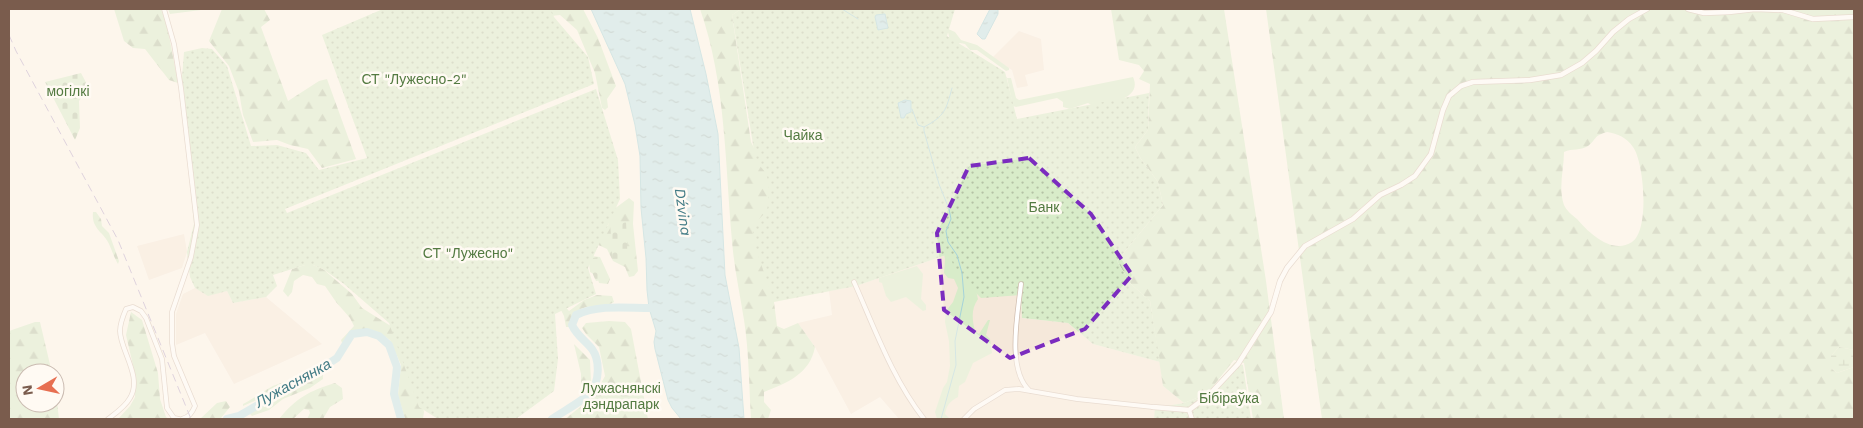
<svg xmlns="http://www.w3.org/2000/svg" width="1863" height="428" font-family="'Work Sans',sans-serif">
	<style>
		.residential { fill: #f5e8da }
		.grass { fill: #d8ecc9 }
		.forest { fill: url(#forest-firs); fill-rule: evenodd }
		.wetland { fill: url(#wetland-marsh) }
		.cemetery { fill: url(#cemetery-stones) }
		.park { fill: url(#park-dots) }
		.water { fill: url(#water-ripples); stroke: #a5d3da }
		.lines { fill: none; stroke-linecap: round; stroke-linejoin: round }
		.stream { stroke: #a5d3da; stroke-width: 1 }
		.river { stroke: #bfe3e8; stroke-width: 8 }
		.minor-casing { stroke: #d1beb0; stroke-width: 5.5 }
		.tertiary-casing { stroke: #d1beb0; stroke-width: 6 }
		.minor { stroke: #fff; stroke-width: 4 }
		.tertiary { stroke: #fff; stroke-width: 4.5 }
		.rail { stroke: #b9a8c9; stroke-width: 1; stroke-dasharray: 8 5; stroke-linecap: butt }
		.marked { fill: none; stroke: #7b2cbf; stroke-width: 4; stroke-dasharray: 10 6; stroke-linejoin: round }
		.labels { text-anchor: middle; stroke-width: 5; stroke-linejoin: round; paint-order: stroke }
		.park-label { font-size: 14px; fill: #537a41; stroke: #fffaf3 }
		.water-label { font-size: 15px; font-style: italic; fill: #437c86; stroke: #fffaf3 }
	</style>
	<defs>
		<pattern id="forest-firs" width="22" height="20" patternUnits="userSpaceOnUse" patternTransform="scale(1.25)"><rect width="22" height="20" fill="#d8ecc9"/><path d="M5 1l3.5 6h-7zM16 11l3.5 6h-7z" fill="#b4c2a5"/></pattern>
		<pattern id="wetland-marsh" width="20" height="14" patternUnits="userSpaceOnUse" patternTransform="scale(1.25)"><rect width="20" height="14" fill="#d8ecc9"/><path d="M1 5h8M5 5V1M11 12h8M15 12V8" fill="none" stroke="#b4c2a5"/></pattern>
		<pattern id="cemetery-stones" width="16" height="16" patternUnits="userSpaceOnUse" patternTransform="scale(1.25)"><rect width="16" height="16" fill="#d8ecc9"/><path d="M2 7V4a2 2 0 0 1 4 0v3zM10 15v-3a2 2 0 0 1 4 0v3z" fill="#b4c2a5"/></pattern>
		<pattern id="park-dots" width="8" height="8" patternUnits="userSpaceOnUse" patternTransform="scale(1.25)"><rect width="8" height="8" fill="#d8ecc9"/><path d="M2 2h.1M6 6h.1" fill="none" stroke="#b4c2a5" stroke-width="1.8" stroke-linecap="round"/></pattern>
		<pattern id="water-ripples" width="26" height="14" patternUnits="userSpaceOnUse" patternTransform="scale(1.25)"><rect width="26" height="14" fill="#bfe3e8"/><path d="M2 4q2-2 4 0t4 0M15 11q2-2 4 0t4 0" fill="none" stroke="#a0bbbe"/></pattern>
	</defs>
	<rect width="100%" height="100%" fill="#fdf6ec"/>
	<!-- residential -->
	<path class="residential" d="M1019,31L1041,39L1044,70L1025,75L1028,86L1017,88L1012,70L992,58Z
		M184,234L187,252L182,268L149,280L137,246Z
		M949,254L1021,295L1022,318L1068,323L1093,344L1160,362L1163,386L1184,403L1156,408L1154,419H899L880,397L851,414L815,347L798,323L832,315L829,291L856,286Z
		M195,288L208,295L227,291L233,303L266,297L322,344L234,384L205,333L176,345V314L183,294Z"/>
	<!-- grass -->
	<path class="grass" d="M946,28L955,32L961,40L977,45L1009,68V70L1006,71L977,50H970L965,44L960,43L953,46C948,40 950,34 946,28Z
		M1133,77C1143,99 1109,103 1094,107L1088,103L1070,109L1063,107V102L1057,98L1016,107L1013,106L1007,78H1011L1016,98L1019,100Z
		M942,238L974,282L978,299C971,309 972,319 975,331L979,334L988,320H990L986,335L990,339L992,353L973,363L965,382L959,386L958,397C949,402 947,405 945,414L950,419H937L935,412L943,388L947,382L950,366L949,341L945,322L946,311L953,302L958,288L954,279L948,278L944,273L945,260Z
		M917,266L923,274L921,299L926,305V310L923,311L906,297L891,302L886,296L882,283L879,282V278Z"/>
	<!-- forest -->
	<path class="forest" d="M114,9H161L167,25L178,83L169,80L145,49L133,48L124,41Z
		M168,9H209L170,14Z
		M222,9H264L270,20L261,27L288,101L319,81L327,79L356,159L322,168L308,149L290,145L277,140L253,142L243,115L239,92L229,66L209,41Z
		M538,9H583L598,38L616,86L607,99L608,107L605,110L602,108L595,73L577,30L560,15L551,16Z
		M700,9H741L732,15L751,142L761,162H772L774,302L777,326L784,329L798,323L815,347C810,374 787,383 764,392V402L771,410L768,419H751C749,386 749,352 744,320C740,294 734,268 732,241C725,164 726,83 700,9Z
		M1111,9H1224L1266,281L1284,419H1253L1244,363L1234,360L1207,394L1184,403L1163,386L1150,301L1131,284L1117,261L1163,205L1158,182L1141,159L1135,147L1148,130L1150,84L1139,79L1144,71L1139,65L1119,60Z
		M1266,9H1854V350L1839,347L1831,356V368L1837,373L1854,367V419H1322ZM1607,132C1618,134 1626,137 1633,147C1644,162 1650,230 1632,242C1612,255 1589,233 1577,219C1572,215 1566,210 1564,205C1558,188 1564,169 1564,152C1573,148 1580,151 1588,146C1597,139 1593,136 1607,132Z
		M629,198L634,202L633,224L638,271L634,276L629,277L625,267L613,261L607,249L596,244L604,226H608L610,212Z
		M93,212H96L101,219L102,226L109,233L119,261L118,264C114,257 112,251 109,244C104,232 91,229 93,212Z
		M592,256L600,257L610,279L608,284L599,283L597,276L590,272L589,263Z
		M305,265H313L323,269L352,294L362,308L394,328L422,401L424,412L423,419H405L398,395L401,365L390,340L378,332L364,329L355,331L342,343L341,340L354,326L350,318L336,302L325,286L317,284L312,277L303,275L294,281L292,292L288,297L283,291L292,269Z
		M597,295L612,296L614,302C603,309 584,302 575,314C573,317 572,323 571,327H566L564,316L559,306L563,304L569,311L584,300Z
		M131,312L142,320L158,373L160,399L166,417L169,419H118L130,406L135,397V374L126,335Z
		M609,321L625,322L631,329L648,419H565L594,396L605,376L599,347L586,334L582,328L586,323Z
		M35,322H40L52,373H25V403H55V384L59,419H9V331Z
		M574,344L590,360L591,382L585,390L581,388V374Z
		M323,373V379L310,388L283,399L269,410L252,416L250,414C273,396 298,386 323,373Z
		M287,382L286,384L266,396L243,406V404C258,397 269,384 287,382Z
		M335,383L342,388L343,399L330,407L323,419H307L310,413L309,410L304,409L293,419H279C296,398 309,391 335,383Z
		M226,401L230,407L221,418L200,419L217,403Z"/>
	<!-- wetland -->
	<path class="wetland" d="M1839,347L1854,350V367L1837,373L1831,368V356Z"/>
	<!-- cemetery -->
	<path class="cemetery" d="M81,73L89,88L79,101L80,128L75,140L45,82Z
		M626,222L628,260H613L610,223Z
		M598,257L602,266V280L596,281C592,273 589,266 593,258Z"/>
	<!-- park -->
	<path class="park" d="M383,9H551L554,17L588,57L594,84L285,209L287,213L596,89L618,160L620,199L588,268L596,294L555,314L558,359L554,391L516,419H438L419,407L389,323L344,284L323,269L313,265H305L273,275L277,286L266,297L233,303L227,291L208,296L195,288L190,277L187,252L194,224L181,90L184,52L202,48L212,49L227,66L251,146L277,145L306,153L319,170L367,158L322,35Z
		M741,9H955L947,36L1005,72L1017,119L1149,93L1148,130L1135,147L1141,159L1158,182L1163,205L1117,261L1131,284L1150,301L1160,362L1093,344L1068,323L1022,318L1021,295L981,298L957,274L949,254L856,286L774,302L756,249L752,226L767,211C769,192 773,175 756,163L732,15Z
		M1235,362L1243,365L1251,419H1154L1155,408L1184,403L1207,394Z"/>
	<!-- water -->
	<path class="water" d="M591,9H690L706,74L718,134L725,275L739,348L744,419H681L672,408L668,400L655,349L654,342L656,331L649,308L647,290L646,258L641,208L640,156L635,125L625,84Z
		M990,9H998V14L985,39H982L977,34Z
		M884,14H885L888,28L878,30L875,17L876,15Z
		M905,100L911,101V112L906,114L904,118H901L898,103Z"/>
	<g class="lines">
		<!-- stream -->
		<path class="stream" d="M842,9L858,19
			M912,109L918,125L924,127
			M941,419L956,365L955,341L964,297L962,273L957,255L948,242L946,231L951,219L949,209L939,184L924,131V127C945,116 946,110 952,88"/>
		<!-- river -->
		<path class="river" d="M227,419L239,416L325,366L337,358L352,334L367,332L379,336L389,345L397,367L394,394L401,419
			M552,419C562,412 583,401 590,393C600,382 600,360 592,349C585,340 577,336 572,325L576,315C602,303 631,309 658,308"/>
		<!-- minor casing -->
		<g class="minor-casing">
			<path id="minor" d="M164,9L174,44L181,88L197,225L191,257L172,312V343L174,356L195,406C192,413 189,417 182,419
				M854,282C875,329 892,378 924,419
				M1021,284C1018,313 1006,370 1030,391
				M1189,410L1192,419
				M108,419C116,413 125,407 130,398C143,377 120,350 120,331C120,323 123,316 126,309L133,307L141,311L146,318L162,359L167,408L174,418L179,419
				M964,419L974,409L1005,390L1019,389L1077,399L1153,407"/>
		</g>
		<!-- tertiary casing -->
		<g class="tertiary-casing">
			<path id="tertiary" d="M1688,9L1704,13L1729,12L1755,9L1783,10L1813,19L1854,17
				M1153,407L1189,410L1209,395L1238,364L1271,312L1280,281L1287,268L1305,246L1353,219L1380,195L1401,185L1415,176L1431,154L1443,110L1449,96L1461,86L1473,82L1530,80L1561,75L1582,63L1596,51L1613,32L1629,19L1647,9"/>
		</g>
		<!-- minor -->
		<use href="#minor" class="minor"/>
		<!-- tertiary -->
		<use href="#tertiary" class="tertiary"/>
		<!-- rail -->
		<path class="rail" d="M9,35L16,51L118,240L191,419"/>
	</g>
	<!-- marked area -->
	<path d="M0 0H1863V428H0ZM1029,158L1091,214L1132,275L1085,329L1010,358L944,310L937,233L969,166Z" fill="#fdf6ec" fill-opacity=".55" fill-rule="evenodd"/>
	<path class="marked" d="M1029,158L1091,214L1132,275L1085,329L1010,358L944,310L937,233L969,166Z"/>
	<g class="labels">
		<!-- park labels -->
		<g class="park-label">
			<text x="414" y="84">СТ "Лужесно-2"</text>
			<text x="68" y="96">могілкі</text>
			<text x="803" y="140">Чайка</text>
			<text x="1044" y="212">Банк</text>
			<text x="468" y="258">СТ "Лужесно"</text>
			<text x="621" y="393">Лужаснянскі<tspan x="621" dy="16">дэндрапарк</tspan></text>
			<text x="1229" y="403">Бібіраўка</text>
		</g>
		<!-- water labels -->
		<g class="water-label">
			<text transform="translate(683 212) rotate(82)" y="5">Dźvina</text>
			<text transform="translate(293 383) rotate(-29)" y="5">Лужаснянка</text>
		</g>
	</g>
	<!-- border -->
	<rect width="1863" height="428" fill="none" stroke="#7a5c4d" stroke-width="20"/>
	<!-- north arrow -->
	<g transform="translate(40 388) rotate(261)"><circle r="24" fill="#fffaf3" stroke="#cabbb1"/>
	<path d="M0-4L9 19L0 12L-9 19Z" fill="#e76f51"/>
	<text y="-8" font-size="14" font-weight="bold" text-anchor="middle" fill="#7a5c4d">N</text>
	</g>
</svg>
